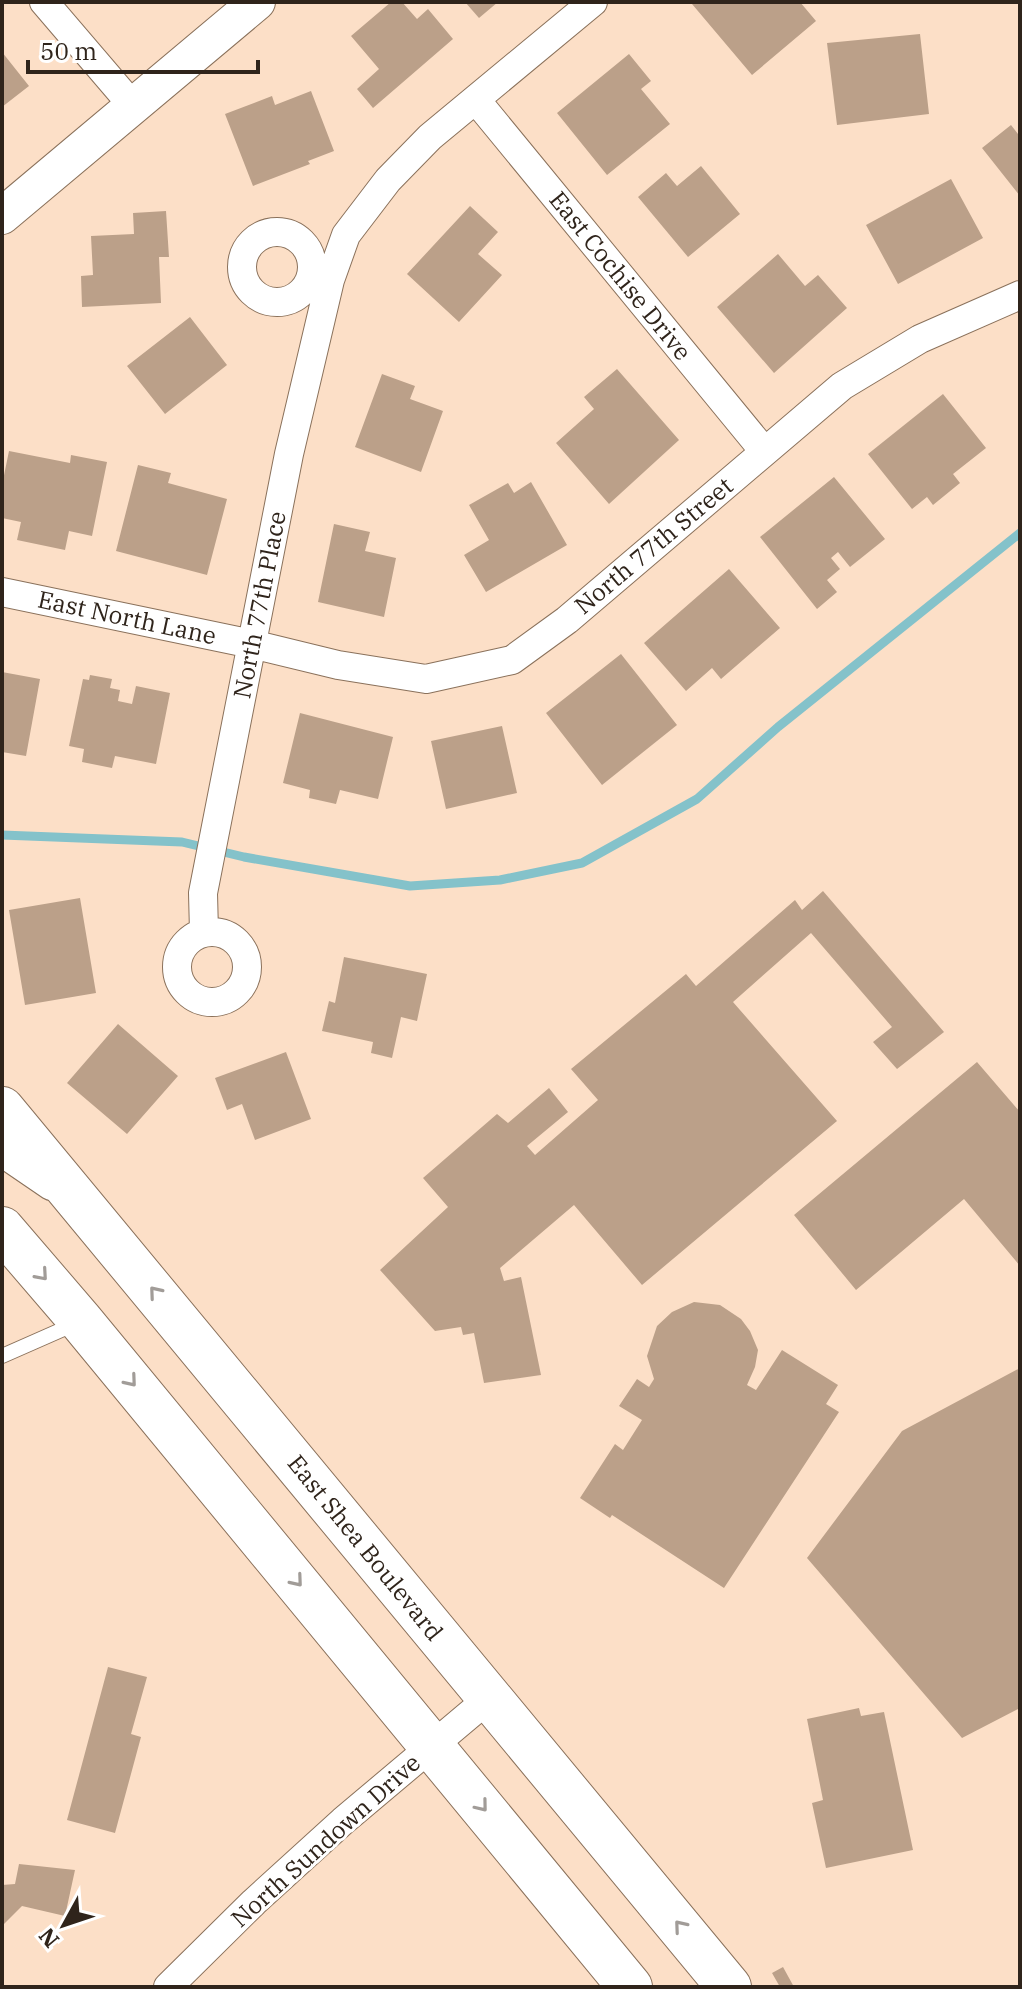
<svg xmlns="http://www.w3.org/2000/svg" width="1022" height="1989" font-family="'IBM Plex Serif',serif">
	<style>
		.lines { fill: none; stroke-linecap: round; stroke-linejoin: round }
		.stream { stroke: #84c2ca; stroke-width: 9 }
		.building { fill: #bba089 }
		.service-casing { stroke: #8a715b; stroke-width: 16 }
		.minor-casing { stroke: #8a715b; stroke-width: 30 }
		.tertiary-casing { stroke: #8a715b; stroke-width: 38 }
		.primary-casing { stroke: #8a715b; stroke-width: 46 }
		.service { stroke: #fff; stroke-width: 14 }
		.minor { stroke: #fff; stroke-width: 28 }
		.tertiary { stroke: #fff; stroke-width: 36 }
		.primary { stroke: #fff; stroke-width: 44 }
		.oneway { stroke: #a19c98 }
		.labels { text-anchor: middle; stroke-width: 6; stroke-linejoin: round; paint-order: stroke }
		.street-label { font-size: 24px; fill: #2f241b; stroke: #fff }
	</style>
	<rect width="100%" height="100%" fill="#fcdfc7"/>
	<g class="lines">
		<!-- stream -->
		<path class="stream" d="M2,835L182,842L244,857L410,886L500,880L582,863L697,799L778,727L1020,533"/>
	</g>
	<!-- building -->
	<path class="building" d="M391,2H402L417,19L428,9L453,39L373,108L357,89L379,69L351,36Z
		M465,2H498L479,18Z
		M694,2H800L816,21L752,75L692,4Z
		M920,34L929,114L837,125L827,43Z
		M2,52L29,86L2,107Z
		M629,54L651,81L641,89L670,124L607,175L557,113Z
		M311,91L334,151L308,161L310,164L253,186L225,114L272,96L275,105Z
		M1011,125L1018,134L1020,133V196L982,148Z
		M701,166L740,214L688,257L638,197L666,173L677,186Z
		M951,179L983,238L898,284L866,225Z
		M470,206L498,232L478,254L502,275L459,322L407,274Z
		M166,211L169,257H159L161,303L82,307L81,276L93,275L91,236L134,234L133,213Z
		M778,254L805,286L818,275L847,308L774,373L717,307Z
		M190,317L227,365L165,414L127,366Z
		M617,369L679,440L609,504L556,443L594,409L584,397Z
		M382,374L415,386L410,399L443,411L421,472L355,447Z
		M943,394L986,448L953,474L960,483L933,505L927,497L912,509L868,454Z
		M9,451L70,463L71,455L107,462L92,536L69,531L65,550L17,540L21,522L2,518V485Z
		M138,465L171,473L168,483L227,499L207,575L116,551Z
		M834,477L885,539L850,567L838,552L831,558L840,569L827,580L837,592L817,609L760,537Z
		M531,482L567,545L486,592L464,555L489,540L469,505L508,483L514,493Z
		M334,524L370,532L365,551L396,558L384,617L318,602Z
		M729,569L780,628L721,679L712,668L686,691L644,643Z
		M621,654L677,725L602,785L546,713Z
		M2,672L40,679L26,756L2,752Z
		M90,675L112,679L110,688L120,690L118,701L132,704L136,686L170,693L156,764L115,756L112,768L82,762L84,749L69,746L83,679L89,680Z
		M300,713L393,737L378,799L340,790L336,804L309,798L310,790L283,783Z
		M502,726L517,793L446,809L431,741Z
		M823,891L944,1032L897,1069L873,1042L892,1027L811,933L733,1002L837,1121L642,1285L574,1205L500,1268L504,1281L521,1277L541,1375L484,1383L474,1333L463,1335L461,1327L435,1331L380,1270L448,1207L423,1178L497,1114L508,1123L549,1088L568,1112L527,1146L535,1155L598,1100L571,1069L686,974L696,986L795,900L802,910Z
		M80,898L96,993L25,1005L9,910Z
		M344,957L427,974L417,1021L401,1017L392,1058L371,1053L373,1042L322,1031L329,1001L335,1003Z
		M118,1024L178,1076L127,1134L67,1083Z
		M286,1052L311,1119L255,1140L242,1104L227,1110L215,1078Z
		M977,1062L1020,1112V1266L964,1199L856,1290L794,1215Z
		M694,1302L720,1305L741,1319L750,1331L758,1350L755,1367L747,1385L756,1390L782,1350L838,1385L826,1404L839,1412L724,1588L612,1515L610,1518L580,1498L615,1444L623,1450L642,1420L619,1406L637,1379L649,1387L654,1379L647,1356L657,1326L672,1312Z
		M1020,1368V1708L962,1738L807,1558L902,1431Z
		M108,1667L147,1677L131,1734L141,1737L115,1833L67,1820Z
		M859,1708L861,1716L884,1712L913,1850L826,1868L812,1803L823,1800L807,1719Z
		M19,1864L75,1870L65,1916L22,1906L2,1926V1885L15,1884Z
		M783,1967L794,1987H780L772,1973Z"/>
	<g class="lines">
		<!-- service casing -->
		<g class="service-casing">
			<path id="service" d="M2,1356L77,1323"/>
		</g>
		<!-- minor casing -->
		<g class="minor-casing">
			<path id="minor" d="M44,2L133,106
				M476,100L764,451
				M242 267a35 35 0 1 1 70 0a35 35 0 1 1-70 0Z
				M2,592L252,644L338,665L426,679L512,660L567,620L842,386L920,339L1020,295
				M177 967a35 35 0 1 1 70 0a35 35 0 1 1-70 0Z
				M204,932L203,893L289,454L330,280L346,235L388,180L430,137L593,2
				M2,1150L10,1158L51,1186
				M168,1987L254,1902L343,1821L488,1699"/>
		</g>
		<!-- tertiary casing -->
		<g class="tertiary-casing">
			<path id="tertiary" d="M2,216L257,2"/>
		</g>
		<!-- primary casing -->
		<g class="primary-casing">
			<path id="primary" d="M2,1109L729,1987
				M2,1229L81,1321L630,1987"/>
		</g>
		<!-- service -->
		<use href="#service" class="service"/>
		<!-- minor -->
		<use href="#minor" class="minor"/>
		<!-- tertiary -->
		<use href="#tertiary" class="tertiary"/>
		<!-- primary -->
		<use href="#primary" class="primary"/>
	</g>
	<!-- one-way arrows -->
	<defs><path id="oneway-chevron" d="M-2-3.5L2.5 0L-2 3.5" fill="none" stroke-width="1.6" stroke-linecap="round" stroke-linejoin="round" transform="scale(2)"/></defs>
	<g class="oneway">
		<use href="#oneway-chevron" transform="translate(42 1275) rotate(49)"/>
		<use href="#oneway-chevron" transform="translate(155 1292) rotate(-130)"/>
		<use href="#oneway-chevron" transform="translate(131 1381) rotate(50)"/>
		<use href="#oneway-chevron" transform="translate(297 1581) rotate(50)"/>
		<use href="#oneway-chevron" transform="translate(482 1806) rotate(51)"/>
		<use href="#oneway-chevron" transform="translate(680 1926) rotate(-130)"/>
	</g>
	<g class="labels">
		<!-- street labels -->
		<g class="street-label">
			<text transform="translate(620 276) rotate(51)" y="8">East Cochise Drive</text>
			<text transform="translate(654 546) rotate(-40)" y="8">North 77th Street</text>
			<text transform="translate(260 605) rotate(-79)" y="8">North 77th Place</text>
			<text transform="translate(127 618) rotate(12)" y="8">East North Lane</text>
			<text transform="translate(365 1548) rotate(51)" y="8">East Shea Boulevard</text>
			<text transform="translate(326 1841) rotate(-42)" y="8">North Sundown Drive</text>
		</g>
	</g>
	<!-- border -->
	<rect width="1022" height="1989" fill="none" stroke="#2f241b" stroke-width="8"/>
	<!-- north arrow -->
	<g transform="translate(64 1925) rotate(230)" stroke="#ffffff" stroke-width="6" paint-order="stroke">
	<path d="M0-6L14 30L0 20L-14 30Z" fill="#2f241b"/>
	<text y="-12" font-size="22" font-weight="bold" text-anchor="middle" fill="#2f241b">N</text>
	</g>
	<!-- scale -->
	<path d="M28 60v12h230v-12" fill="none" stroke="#2f241b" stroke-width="4"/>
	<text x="40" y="60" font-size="24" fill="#2f241b" stroke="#ffffff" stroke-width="6" paint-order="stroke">50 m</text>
</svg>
